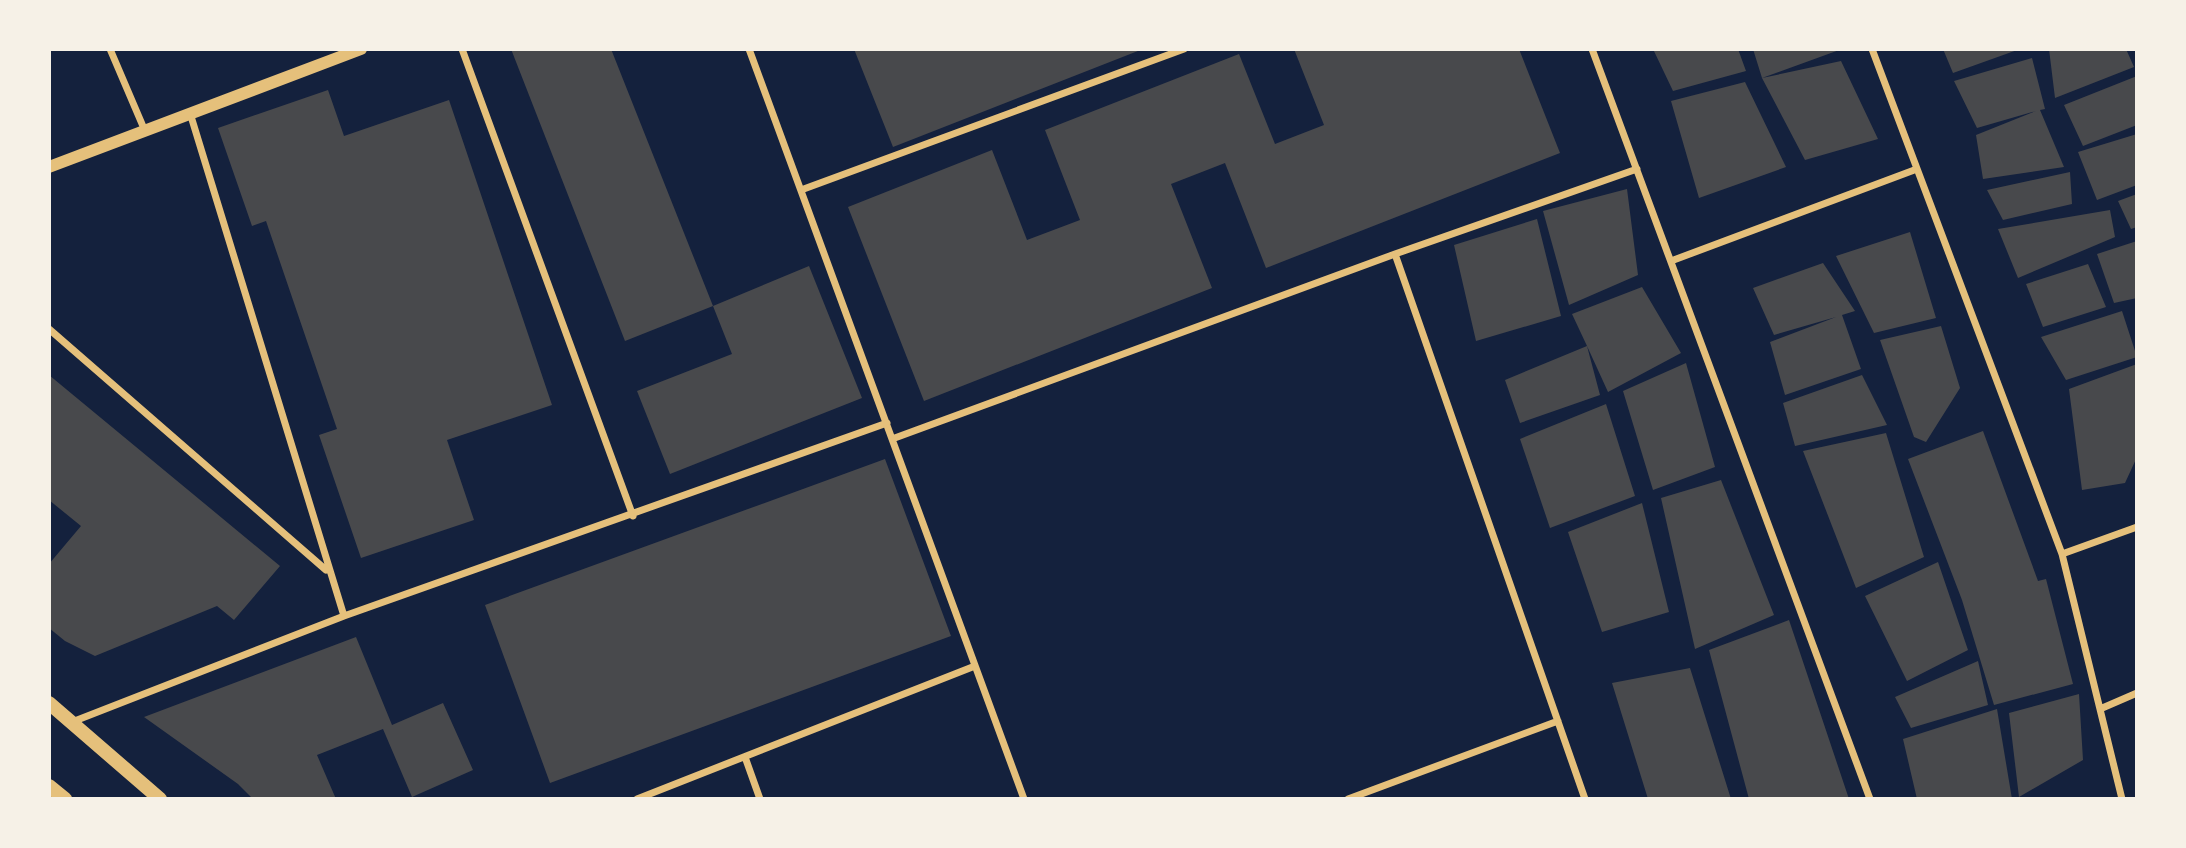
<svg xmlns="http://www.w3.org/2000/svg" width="2186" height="848" font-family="Merriweather,serif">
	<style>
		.building { fill: #48494c }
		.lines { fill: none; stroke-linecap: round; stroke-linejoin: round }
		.minor { stroke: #e5c07b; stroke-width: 7 }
		.tertiary { stroke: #e5c07b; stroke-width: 12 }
		.secondary { stroke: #e5c07b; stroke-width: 14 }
	</style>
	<rect width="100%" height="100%" fill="#14213d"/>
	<!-- building -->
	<path class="building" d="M511,49H611L713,306L809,266L862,398L670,474L637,391L732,354L713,306L625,341Z
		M854,49H1143L893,147Z
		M1294,49H1519L1560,153L1266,268L1225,163L1171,184L1212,288L924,401L848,207L992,150L1027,240L1080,220L1045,130L1239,54L1275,144L1324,125Z
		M1653,49H1738L1746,71L1673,91Z
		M1753,49H1842L1762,78Z
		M1943,49H2020L1953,73Z
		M2049,49H2126L2134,67L2055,98Z
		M2032,58L2045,109L2040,110L2064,167L1983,179L1976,135L2036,111L1977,128L1954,81Z
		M1841,61L1878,139L1805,160L1762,78Z
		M2137,76V125L2083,146L2064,105Z
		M1745,82L1786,167L1699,198L1671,101Z
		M328,90L344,136L449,100L552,405L447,440L474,520L361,558L319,435L337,429L266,221L252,226L218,128Z
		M2137,134V185L2097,200L2078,152Z
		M2070,172L2072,204L2003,220L1987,190Z
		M1627,189L1638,275L1569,305L1543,211Z
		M2137,194V227L2131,229L2118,201Z
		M2110,210L2115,237L2018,278L1998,229Z
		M1537,219L1561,316L1476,341L1454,245Z
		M1910,232L1936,318L1874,333L1836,256Z
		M2137,241V298L2114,303L2097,254Z
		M1823,263L1855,311L1842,315L1861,369L1785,395L1770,342L1836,317L1774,335L1753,288Z
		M2088,264L2106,307L2043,327L2026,284Z
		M1642,287L1681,353L1608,392L1587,346L1600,395L1520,423L1505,380L1587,346L1572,314Z
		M2122,311L2137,357L2066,380L2041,337Z
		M1941,326L1960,388L1926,442L1914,437L1880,340Z
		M1686,363L1715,467L1653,490L1623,391Z
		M2137,364V457L2125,483L2082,490L2069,389Z
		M49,375L280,566L234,620L217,606L95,656L65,641L49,628V564L81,526L49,500Z
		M1862,375L1887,425L1795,446L1783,403Z
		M1606,404L1635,496L1550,528L1520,439Z
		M1983,431L2038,581L2046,579L2073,684L1994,705L1962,600L1908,459Z
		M1886,433L1924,557L1856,588L1803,451Z
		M885,459L951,636L550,783L485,605Z
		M1721,480L1774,615L1695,649L1661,498Z
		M1642,503L1669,612L1602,632L1568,532Z
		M1938,562L1968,650L1907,681L1865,596Z
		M1789,620L1849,799H1749L1709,650Z
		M356,637L392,725L443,703L473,770L412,797L383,729L317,755L336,799H253L238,784L144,717Z
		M1978,661L1988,705L1911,728L1895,697Z
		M1690,668L1731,799H1648L1612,683Z
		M2079,694L2083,760L2019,797L2009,713Z
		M1997,709L2012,799H1917L1903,739Z"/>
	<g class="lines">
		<!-- minor -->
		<path class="minor" d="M110,49L145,131
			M462,49L633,516
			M749,49L1024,799
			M1592,49L1870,799
			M1872,49L2062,554L2122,799
			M190,113L344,616
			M801,190L1184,49
			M1395,254L1585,799
			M1671,261L1917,169
			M49,329L326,570
			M892,439L1395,254L1637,169
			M2062,554L2137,527
			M2100,709L2137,693
			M72,722L344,616L887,423
			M745,757L760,799
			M637,799L975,666
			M1348,799L1558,721"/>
		<!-- tertiary -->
		<path class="tertiary" d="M49,167L361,49"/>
		<!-- secondary -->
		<path class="secondary" d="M49,703L160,799
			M49,786L65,799"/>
	</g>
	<!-- border -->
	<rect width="2186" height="848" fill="none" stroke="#f6f1e7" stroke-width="102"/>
</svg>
